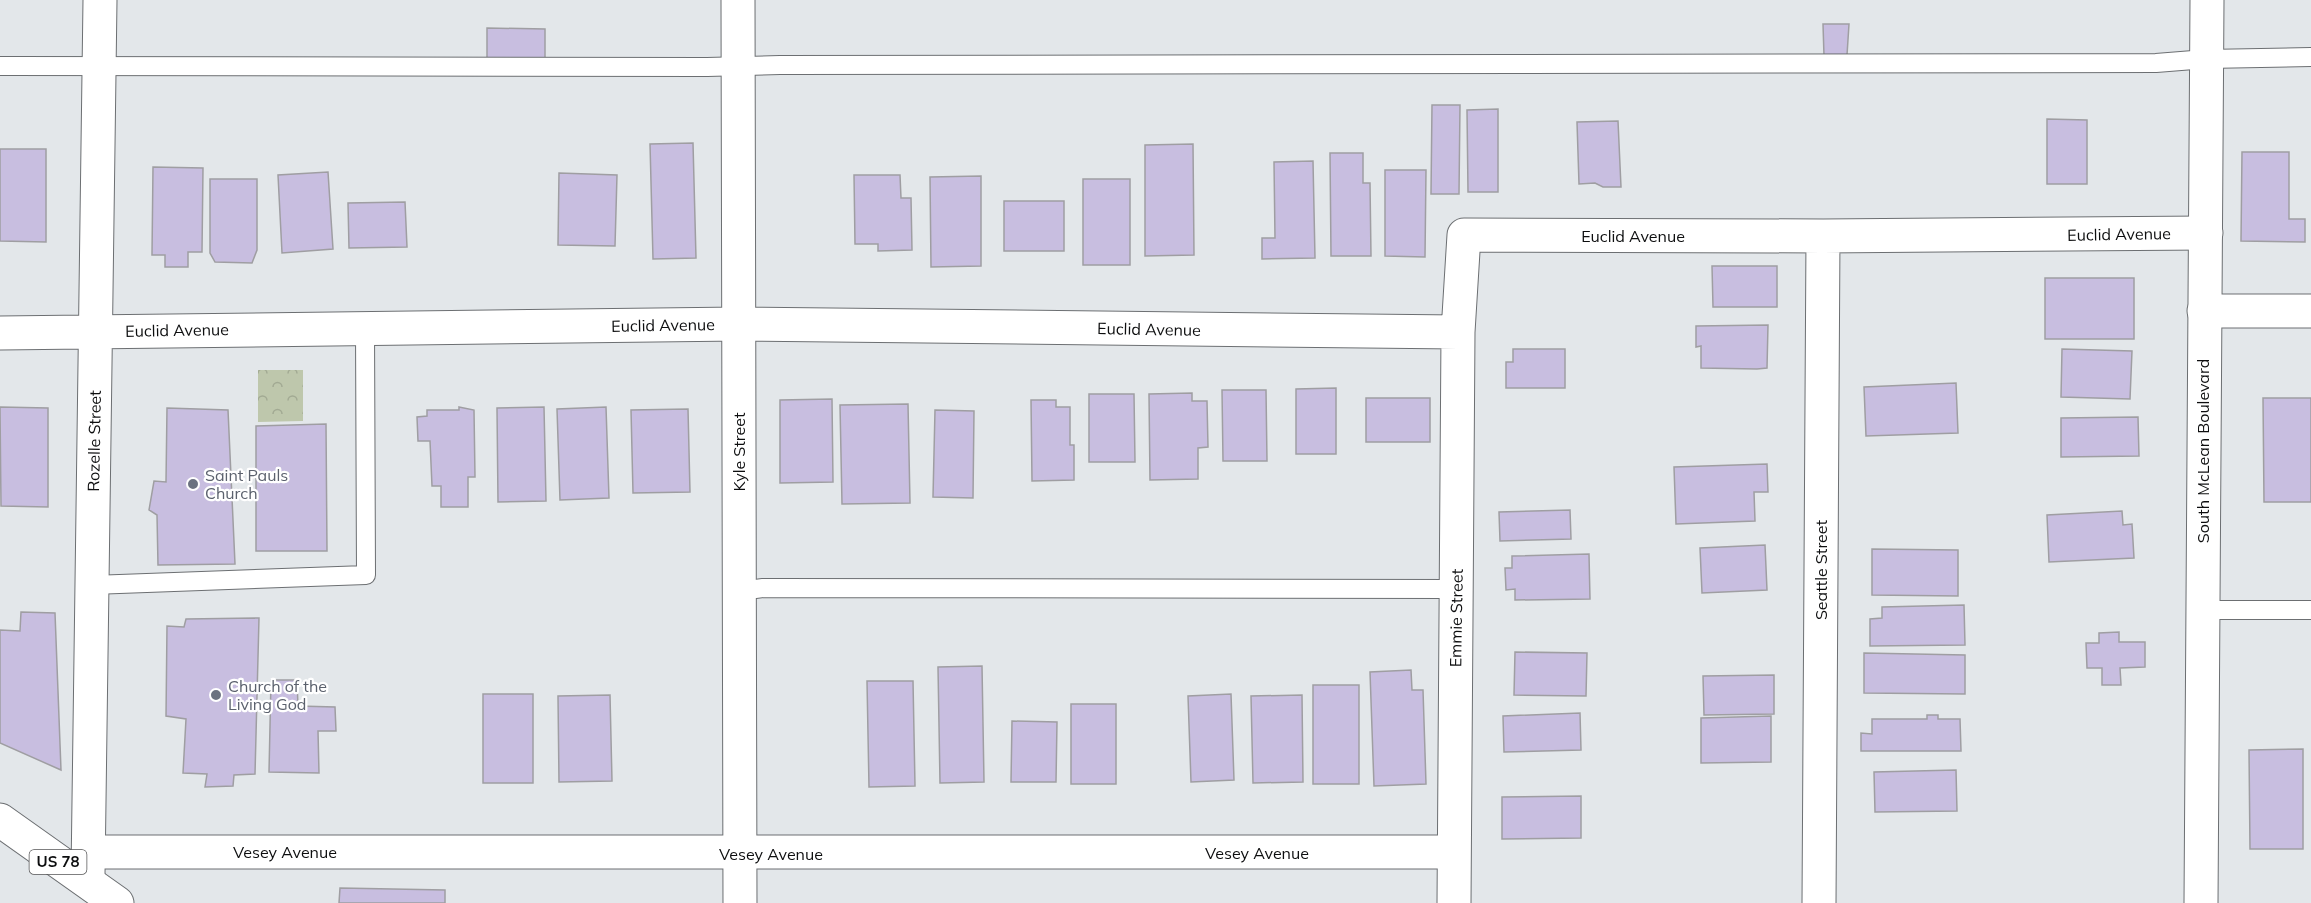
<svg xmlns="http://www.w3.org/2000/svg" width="2311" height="903" font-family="Mulish,sans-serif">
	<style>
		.park { fill: url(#park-crowns) }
		.building { fill: #c8bee0; stroke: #9f9ea2; stroke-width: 1.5 }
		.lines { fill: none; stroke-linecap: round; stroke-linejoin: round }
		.lane-casing { stroke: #6c6f72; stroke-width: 20 }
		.street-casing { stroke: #6c6f72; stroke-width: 35 }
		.secondary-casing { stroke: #6c6f72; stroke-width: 35 }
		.primary-casing { stroke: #6c6f72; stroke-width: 35 }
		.lane { stroke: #fff; stroke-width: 18 }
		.street { stroke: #fff; stroke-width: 33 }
		.secondary { stroke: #fff; stroke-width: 33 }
		.primary { stroke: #fff; stroke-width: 33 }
		.worship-dot { fill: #6b7280; stroke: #fff; stroke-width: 2 }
		.labels { text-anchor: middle; stroke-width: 4.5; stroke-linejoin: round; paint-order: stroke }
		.shield { fill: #fff; stroke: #565657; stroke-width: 1.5 }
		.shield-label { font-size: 15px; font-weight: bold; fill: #0d0e0f }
		.street-label { font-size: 16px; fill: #0d0e0f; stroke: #fff }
		.worship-label { font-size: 16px; fill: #5b616d; stroke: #fff; text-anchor: start }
	</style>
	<defs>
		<pattern id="park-crowns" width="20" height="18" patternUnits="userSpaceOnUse" patternTransform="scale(1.5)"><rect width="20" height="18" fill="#bec7ac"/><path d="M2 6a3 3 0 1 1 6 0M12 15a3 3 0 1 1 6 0" fill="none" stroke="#a2aa93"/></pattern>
	</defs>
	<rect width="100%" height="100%" fill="#e3e7ea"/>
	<!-- park -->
	<path class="park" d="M258,370H303V421L258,422Z"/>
	<!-- building -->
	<path class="building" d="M1823,24H1849L1847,55L1824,56Z
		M487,28L545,29V60H487Z
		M1432,105H1460L1459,194H1431Z
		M1498,109V192H1468L1467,110Z
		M2047,119L2087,120V184H2047Z
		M1618,121L1621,187H1603L1595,183L1579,184L1577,122Z
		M693,143L696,258L653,259L650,144Z
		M1193,144L1194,255L1145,256V145Z
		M0,149H46V242L0,241Z
		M2242,152H2289V219H2305V242L2241,241Z
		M1330,153H1363V183H1370L1371,256H1331Z
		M1313,161L1315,258L1262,259V238H1275L1274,162Z
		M153,167L203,168L202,252H188V267H165V255H152Z
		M1385,170H1426L1425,257L1385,256Z
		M328,172L333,249L282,253L278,175Z
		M559,173L617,175L615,246L558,245Z
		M854,175H900L901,198H911L912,250L878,251V244H855Z
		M981,176V266L931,267L930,177Z
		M210,179H257V250L252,263L215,262L210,253Z
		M1083,179H1130V265H1083Z
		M1004,201H1064V251H1004Z
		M405,202L407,247L349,248L348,203Z
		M1712,266H1777V307H1713Z
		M2045,278H2134V339H2045Z
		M1768,325L1767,368L1757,369L1701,368V346L1696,347V326Z
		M1513,349H1565V388H1506V362H1513Z
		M2062,349L2132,351L2130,399L2061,397Z
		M1956,383L1958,433L1866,436L1864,387Z
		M1336,388V454H1296V389Z
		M1222,390H1266L1267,461H1223Z
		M1192,393V401H1207L1208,447L1198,448V479L1150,480L1149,394Z
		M1089,394H1134L1135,462H1089Z
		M1366,398H1430V442H1366Z
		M2263,398H2311V502H2264Z
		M832,399L833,482L780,483V400Z
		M1031,400H1056V407H1070V445H1074V480L1032,481Z
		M908,404L910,503L842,504L840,405Z
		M0,407L48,408V507L1,506Z
		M459,407L474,410L475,477H468V507H441V486H432L430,441H418L417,417L427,416V410H459Z
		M544,407L546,501L498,502L497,408Z
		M606,407L609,498L560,500L557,409Z
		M167,408L228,410L235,564L158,565L157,515L149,510L154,481L166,482Z
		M688,409L690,492L633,493L631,410Z
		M935,410L974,411L973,498L933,497Z
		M2138,417L2139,456L2061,457V418Z
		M326,424L327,551H256V426Z
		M1767,464L1768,492H1754L1755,521L1676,524L1674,467Z
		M1570,510L1571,539L1500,541L1499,512Z
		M2122,511L2123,525L2132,524L2134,558L2049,562L2047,515Z
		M1765,545L1767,590L1702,593L1700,548Z
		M1872,549L1958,550V596L1872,595Z
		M1589,554L1590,599L1515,600V589L1506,590L1505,568H1512V556Z
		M1964,605L1965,645L1870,646V619L1882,618V607Z
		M21,612L55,613L61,770L0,743V630L20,631Z
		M259,618L255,774L234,775L233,786L205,787L207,774L183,773L186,719L166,716L167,626L184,627L186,619Z
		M2119,632V642H2145V667L2120,668L2121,685H2102V668H2087L2086,643H2099V633Z
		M1515,652L1587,653L1586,696L1514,695Z
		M1864,653L1965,655V694L1864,693Z
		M982,666L984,782L940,783L938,667Z
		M1411,670L1412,690H1423L1426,784L1374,786L1370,672Z
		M1774,675V714L1704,715L1703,676Z
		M271,680H297L298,706L335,707L336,731H318L319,773L269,772Z
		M867,681H913L915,786L869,787Z
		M1313,685H1359V784H1313Z
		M483,694H533V783H483Z
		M1231,694L1234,780L1191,782L1188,696Z
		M610,695L612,781L559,782L558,696Z
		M1302,695L1303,782L1253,783L1251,696Z
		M1071,704H1116V784H1071Z
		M1580,713L1581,750L1504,752L1503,716Z
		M1927,715H1938V719H1960L1961,751H1861V733L1872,734V719H1927Z
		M1771,716V762L1701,763V718Z
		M1012,721L1057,722L1056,782H1011Z
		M2303,749V849H2250L2249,750Z
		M1956,770L1957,811L1875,812L1874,772Z
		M1581,796V838L1502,839V797Z
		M340,888L445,890V903H339Z"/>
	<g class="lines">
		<!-- lane casing -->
		<g class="lane-casing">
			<path id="lane" d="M0,66L707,67L780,65L2156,63L2206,59L2311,57
				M92,585L366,575L365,328
				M740,591L763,588L1456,589
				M2202,610H2311"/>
		</g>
		<!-- street casing -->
		<g class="street-casing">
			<path id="street" d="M738,0L740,903
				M2204,311H2311
				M0,333L739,324L1458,332
				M88,852H1454
				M88,874L100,0
				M1454,903L1458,332L1464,235L1823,236L2206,233
				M1819,903L1823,236"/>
		</g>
		<!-- secondary casing -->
		<g class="secondary-casing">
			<path id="secondary" d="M2201,903L2207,0"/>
		</g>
		<!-- primary casing -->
		<g class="primary-casing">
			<path id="primary" d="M0,820L117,903"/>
		</g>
		<!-- lane -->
		<use href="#lane" class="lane"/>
		<!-- street -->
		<use href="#street" class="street"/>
		<!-- secondary -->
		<use href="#secondary" class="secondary"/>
		<!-- primary -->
		<use href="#primary" class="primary"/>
	</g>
	<!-- markers -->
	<g class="worship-dot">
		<circle cx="193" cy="484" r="6"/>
		<circle cx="216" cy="695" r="6"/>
	</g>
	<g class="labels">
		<!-- shield labels -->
		<rect class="shield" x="29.5" y="850" width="57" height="24" rx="4.5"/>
		<g class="shield-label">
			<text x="58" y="867">US 78</text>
		</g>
		<!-- street labels -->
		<g class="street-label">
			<text transform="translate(2119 234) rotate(-1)" y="6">Euclid Avenue</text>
			<text x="1633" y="242">Euclid Avenue</text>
			<text transform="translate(663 325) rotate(-1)" y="6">Euclid Avenue</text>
			<text transform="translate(1149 329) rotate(1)" y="6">Euclid Avenue</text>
			<text transform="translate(177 330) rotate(-1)" y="6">Euclid Avenue</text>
			<text transform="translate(94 441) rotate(-89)" y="6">Rozelle Street</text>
			<text transform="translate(2203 451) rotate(-90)" y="6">South McLean Boulevard</text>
			<text transform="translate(739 452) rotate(-90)" y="6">Kyle Street</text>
			<text transform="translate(1821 570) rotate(-90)" y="6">Seattle Street</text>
			<text transform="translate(1456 618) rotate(-89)" y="6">Emmie Street</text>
			<text x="285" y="858">Vesey Avenue</text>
			<text x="1257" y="859">Vesey Avenue</text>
			<text x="771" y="860">Vesey Avenue</text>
		</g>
		<!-- worship labels -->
		<g class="worship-label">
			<text x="205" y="481">Saint Pauls<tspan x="205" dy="18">Church</tspan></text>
			<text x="228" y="692">Church of the<tspan x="228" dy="18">Living God</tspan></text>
		</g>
	</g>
</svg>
